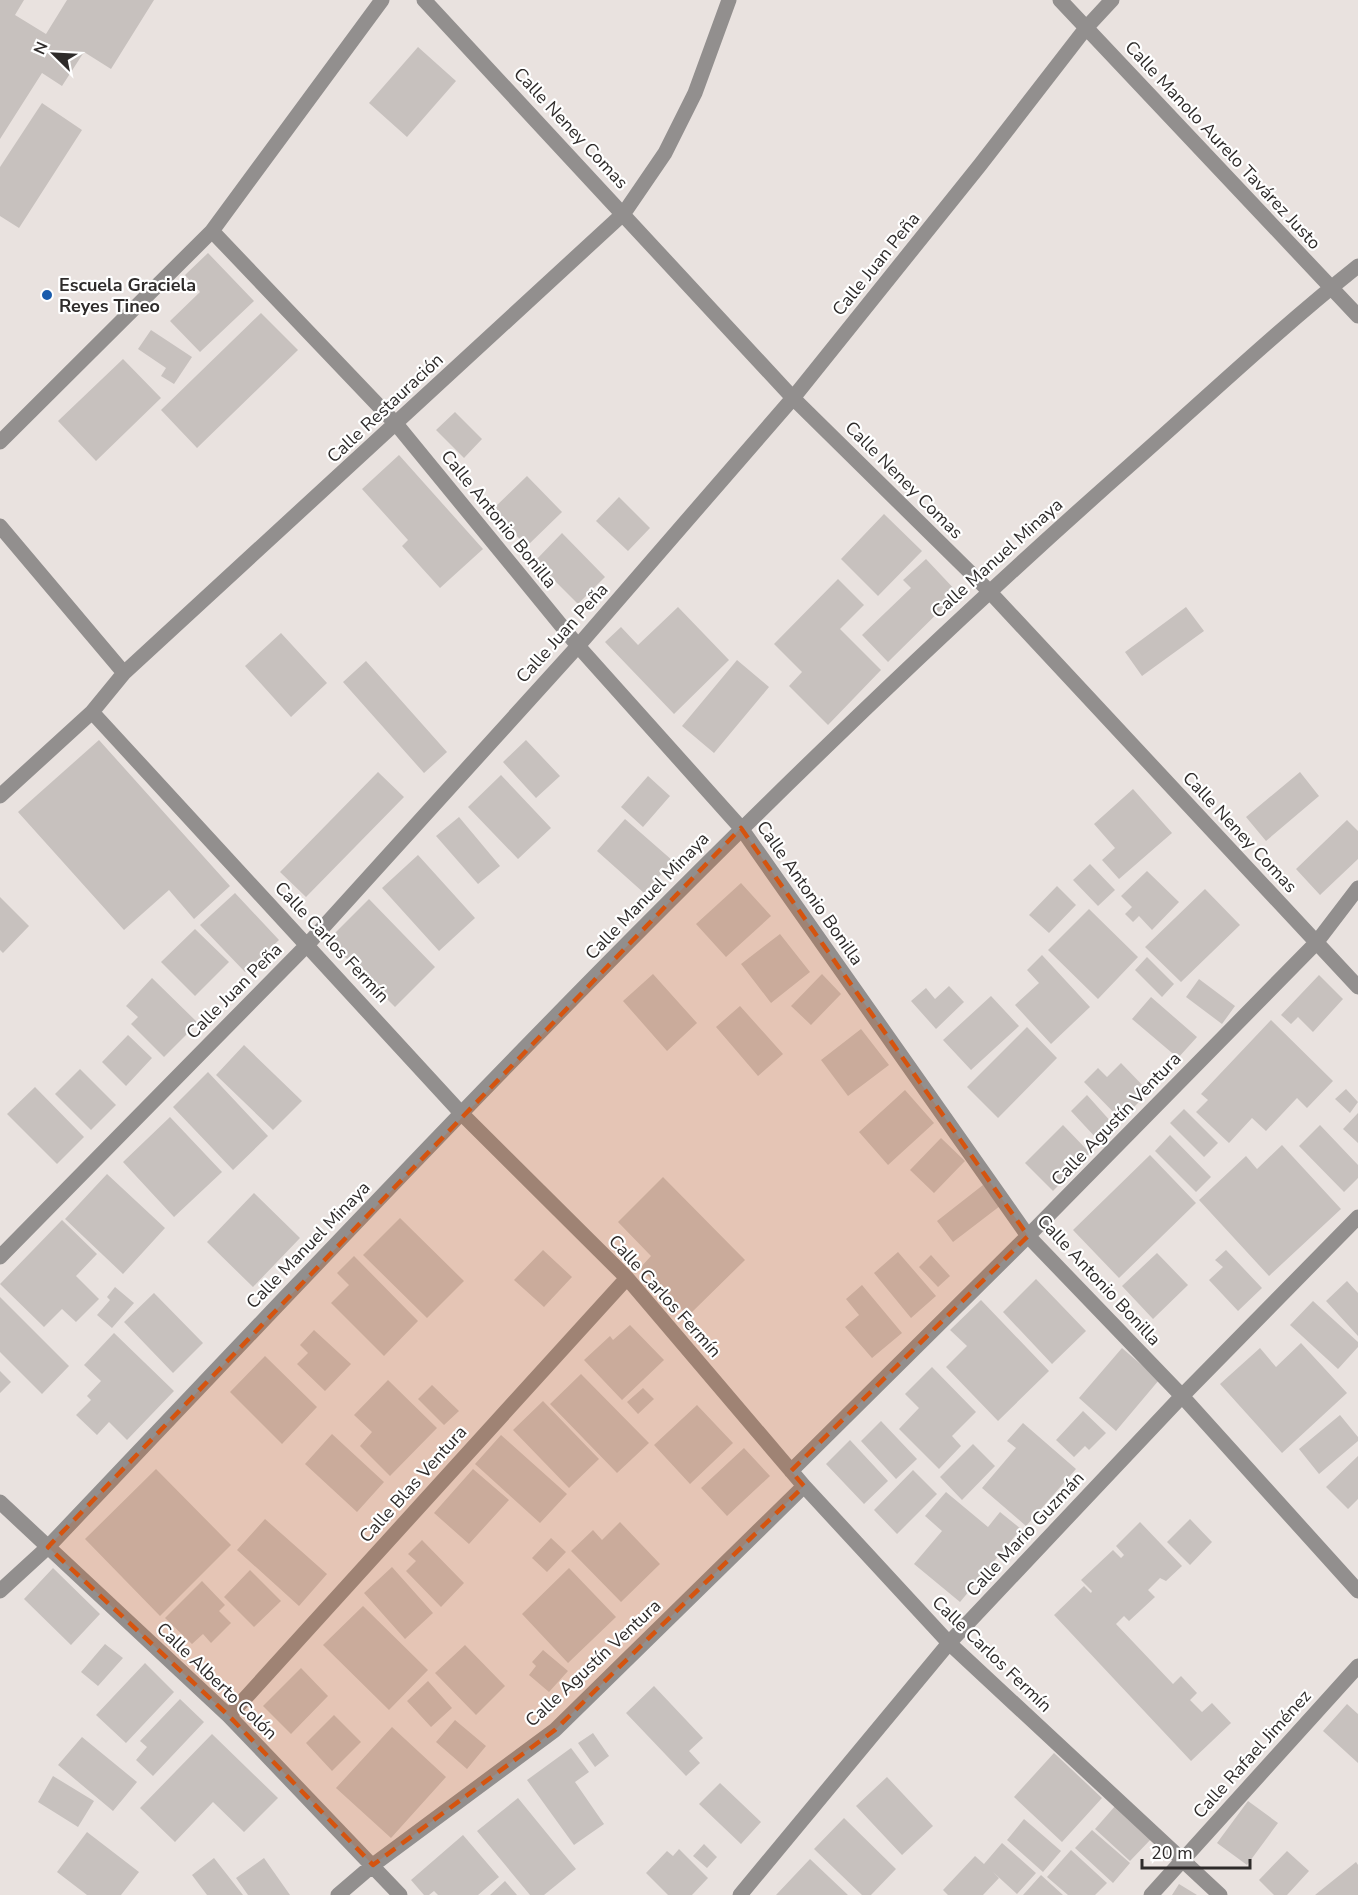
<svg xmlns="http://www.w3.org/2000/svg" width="1358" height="1895" font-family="'Nunito Sans',sans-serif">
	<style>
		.building { fill: #c7c1be }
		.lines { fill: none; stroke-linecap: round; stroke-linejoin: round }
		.minor { stroke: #928f8e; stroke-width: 15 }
		.marked { fill: #d5540f; fill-opacity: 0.2; stroke: #d5540f; stroke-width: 4.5; stroke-dasharray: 12 8; stroke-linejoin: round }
		.poi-dot { fill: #195bac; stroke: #fff; stroke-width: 2 }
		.labels { text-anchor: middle; stroke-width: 4.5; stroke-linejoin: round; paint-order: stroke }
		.street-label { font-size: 18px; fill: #2e2b2a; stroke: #fff }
		.poi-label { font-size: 18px; font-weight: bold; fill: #2e2b2a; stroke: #fff; text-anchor: start }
	</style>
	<rect width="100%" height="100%" fill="#e9e2df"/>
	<!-- building -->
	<path class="building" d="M0,0H24L15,15L46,34L67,0H154L111,69L84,52L62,86L42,73L0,139Z
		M418,47L456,81L407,137L369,103Z
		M42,103L82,130L19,228L0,216V167Z
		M208,253L254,301L200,352L170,321L200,292L185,275Z
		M261,313L298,350L197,448L161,410Z
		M151,330L192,357L174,384L161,376L166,368L138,349Z
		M123,359L161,398L96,461L58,421Z
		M455,412L482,439L464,458L436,430Z
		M399,455L483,549L440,588L402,546L408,540L362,489Z
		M527,476L562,512L527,546L491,511Z
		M619,497L650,528L628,551L596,521Z
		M884,514L922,551L878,596L841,559Z
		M562,533L605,577L578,604L535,561Z
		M926,559L958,593L888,662L862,635L911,588L903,580Z
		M838,579L864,605L840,629L881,670L828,725L789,686L802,672L774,644Z
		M678,607L729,660L674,714L605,642L621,627L638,645Z
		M1186,607L1204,631L1142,676L1125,652Z
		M281,633L327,683L291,717L245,666Z
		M737,660L769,687L714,753L682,726Z
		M366,661L447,752L424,773L343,682Z
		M99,740L230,886L194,919L169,890L124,930L18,812Z
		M526,740L560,776L536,798L503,762Z
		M378,772L404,797L306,897L280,872Z
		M1300,772L1319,796L1266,841L1246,817Z
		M501,775L551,828L518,859L468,807Z
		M648,776L670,796L643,827L621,807Z
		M1133,789L1172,833L1119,879L1102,860L1115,848L1094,824Z
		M459,817L500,866L478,884L436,836Z
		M625,819L673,861L644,893L597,851Z
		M1347,820L1358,831V859L1320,895L1296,869Z
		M418,855L475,918L439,951L382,888Z
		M1090,864L1115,890L1098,906L1073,880Z
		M1147,871L1179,902L1152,930L1139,916L1133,922L1125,914L1132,907L1121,896Z
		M741,883L771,916L726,957L696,924Z
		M1057,886L1076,905L1049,933L1029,915Z
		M1205,889L1240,925L1181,982L1145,947Z
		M235,893L279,940L245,972L200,925Z
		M0,897L29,926L3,953L0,950Z
		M369,899L435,967L395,1007L328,940Z
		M1089,909L1138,957L1098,999L1048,950Z
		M195,929L229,962L195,996L161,962Z
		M780,934L810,972L771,1003L741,964Z
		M1042,955L1090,1007L1051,1044L1015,1005L1039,983L1027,970Z
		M1147,957L1174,984L1162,997L1135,970Z
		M653,974L697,1023L667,1051L623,1001Z
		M822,974L841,994L811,1025L791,1006Z
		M1319,975L1343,999L1313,1032L1298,1017L1291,1024L1281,1015Z
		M152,978L198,1023L164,1057L131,1024L138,1017L126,1006Z
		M1199,979L1235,1006L1222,1024L1186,997Z
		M949,986L964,1002L936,1029L911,1001L926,988L935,999Z
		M991,996L1019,1026L971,1070L943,1040Z
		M1151,997L1197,1037L1178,1058L1132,1019Z
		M740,1006L783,1054L758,1076L716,1027Z
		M1271,1020L1333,1081L1307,1108L1297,1098L1266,1131L1252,1118L1229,1143L1196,1112L1208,1100L1201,1094Z
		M1027,1027L1057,1058L998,1118L967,1087Z
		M861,1029L889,1065L848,1096L821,1060Z
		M128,1035L152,1058L126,1086L102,1062Z
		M244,1045L302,1101L273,1130L216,1075Z
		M1121,1063L1149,1092L1121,1120L1084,1082L1098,1068L1107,1077Z
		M80,1069L116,1105L91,1130L55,1094Z
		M208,1072L268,1136L233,1170L173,1107Z
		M35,1087L84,1137L57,1164L7,1114Z
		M1346,1089L1358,1102L1350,1113L1335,1099Z
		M905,1090L934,1123L888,1165L859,1132Z
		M1087,1095L1113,1124L1097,1139L1071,1111Z
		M1184,1109L1218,1143L1204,1157L1170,1123Z
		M1358,1113V1143L1343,1129Z
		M170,1117L222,1172L174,1217L123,1162Z
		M1063,1125L1090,1153L1053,1191L1025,1163Z
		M1320,1125L1358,1165V1178L1344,1192L1299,1146Z
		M1170,1135L1211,1177L1196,1192L1155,1151Z
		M941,1138L965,1161L934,1193L910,1170Z
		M1282,1145L1341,1209L1269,1276L1199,1200L1246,1156L1257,1169Z
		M1150,1155L1196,1203L1119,1278L1073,1230Z
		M107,1174L165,1228L123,1274L65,1219Z
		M663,1177L745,1260L688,1316L640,1268L651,1256L618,1222Z
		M983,1185L1000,1206L953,1242L937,1221Z
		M254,1193L300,1238L253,1287L207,1242Z
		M400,1218L464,1281L427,1318L363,1255Z
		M62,1220L97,1254L76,1276L99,1299L76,1322L62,1309L44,1327L0,1284Z
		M543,1250L572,1277L544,1307L514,1280Z
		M1226,1250L1262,1288L1238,1311L1209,1280L1223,1267L1215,1260Z
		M898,1252L936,1296L911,1318L874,1273Z
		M1157,1253L1188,1285L1153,1319L1122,1286Z
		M931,1255L950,1276L938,1287L919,1267Z
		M354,1256L418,1321L384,1356L331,1303L349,1285L337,1273Z
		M1036,1279L1086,1331L1052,1364L1003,1312Z
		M1347,1281L1358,1293V1336L1326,1301Z
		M862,1285L902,1333L872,1358L845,1327L859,1315L846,1299Z
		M115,1287L134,1303L112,1328L97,1315L110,1300L107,1297Z
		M154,1293L203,1343L173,1373L124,1322Z
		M0,1297L69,1366L42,1394L0,1352Z
		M981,1300L1049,1371L998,1421L946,1367L967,1346L950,1330Z
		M1313,1301L1358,1342V1347L1338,1369L1290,1325Z
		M630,1325L664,1360L622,1400L584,1360L610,1336L613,1340Z
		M314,1330L351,1364L325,1391L297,1364L308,1353L300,1345Z
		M114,1333L174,1391L127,1440L109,1422L97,1435L76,1415L91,1400L87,1396L101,1381L84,1365Z
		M1301,1343L1347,1393L1282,1453L1220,1384L1260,1348L1276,1367Z
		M1122,1348L1159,1380L1116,1431L1079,1398Z
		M265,1356L317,1407L282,1444L230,1392Z
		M932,1367L976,1412L952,1436L961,1446L939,1469L899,1429L919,1408L905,1394Z
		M0,1371L11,1382L0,1393Z
		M581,1374L649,1443L617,1473L550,1404Z
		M388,1380L437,1428L390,1476L360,1446L372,1432L354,1415Z
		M432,1385L459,1411L444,1425L418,1399Z
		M643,1388L654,1399L638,1414L627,1402Z
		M543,1401L599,1459L569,1488L513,1430Z
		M697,1405L733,1443L690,1484L654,1445Z
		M1083,1411L1106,1433L1089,1450L1085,1446L1074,1457L1056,1440Z
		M1340,1415L1358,1437V1441L1319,1474L1299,1449Z
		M881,1421L917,1459L896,1479L861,1441Z
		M1023,1423L1076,1469L1026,1526L982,1488L1016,1448L1007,1441Z
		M332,1434L384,1482L357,1512L305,1464Z
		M501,1435L567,1494L540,1523L475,1464Z
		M850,1440L888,1481L864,1504L826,1464Z
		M973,1444L995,1466L962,1500L940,1477Z
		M744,1448L770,1476L727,1516L701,1488Z
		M1358,1456V1499L1348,1509L1326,1487Z
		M156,1469L231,1545L160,1616L85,1539Z
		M473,1469L509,1500L469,1544L434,1513Z
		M913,1470L937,1494L897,1534L874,1510Z
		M946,1492L988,1527L1000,1512L1021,1529L960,1602L914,1564L942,1531L925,1516Z
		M265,1519L327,1574L299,1606L237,1550Z
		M1190,1519L1212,1542L1190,1565L1167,1542Z
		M620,1522L660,1564L621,1602L571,1551L593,1530L602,1540Z
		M1140,1522L1182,1566L1166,1581L1160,1578L1148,1590L1155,1597L1129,1621L1124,1616L1116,1624L1173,1684L1181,1676L1197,1693L1190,1700L1202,1712L1212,1703L1231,1723L1191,1761L1054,1615L1084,1586L1091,1593L1092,1591L1081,1580L1113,1550L1121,1558L1124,1555L1116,1546Z
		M551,1538L566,1552L547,1572L532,1558Z
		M422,1540L464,1583L441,1607L406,1571L416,1561L408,1554Z
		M392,1567L433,1613L405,1639L364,1593Z
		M53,1568L100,1614L71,1645L24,1599Z
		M569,1568L616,1617L568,1663L522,1614Z
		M250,1570L281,1601L254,1627L224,1597Z
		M202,1581L225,1605L219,1611L231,1623L211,1643L203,1634L192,1644L165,1618Z
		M363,1606L428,1670L389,1710L323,1645Z
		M105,1644L123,1658L98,1686L81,1672Z
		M465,1645L505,1686L476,1715L435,1673Z
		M543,1650L568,1671L549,1692L529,1675L536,1666L532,1662Z
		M145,1663L174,1692L126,1743L96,1715Z
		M301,1668L328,1696L291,1734L263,1706Z
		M428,1681L452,1708L431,1727L407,1701Z
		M654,1686L703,1738L689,1751L700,1763L686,1776L626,1713Z
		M180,1699L204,1722L153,1776L136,1760L147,1747L140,1741Z
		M1347,1704L1358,1714V1763L1323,1731Z
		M334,1715L361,1742L332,1771L306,1743Z
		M455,1720L486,1746L467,1769L436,1742Z
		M392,1727L446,1777L391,1838L336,1788Z
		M593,1733L609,1756L595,1767L578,1743Z
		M212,1734L278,1798L244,1832L213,1802L175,1842L140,1808Z
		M82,1737L137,1782L113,1811L58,1765Z
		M571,1748L589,1772L575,1782L604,1824L574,1845L527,1780Z
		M1054,1753L1102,1798L1062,1842L1014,1797Z
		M53,1776L94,1801L78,1827L38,1802Z
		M887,1777L933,1826L902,1855L856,1806Z
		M720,1783L761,1822L741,1844L699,1804Z
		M518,1798L576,1869L544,1895H530L477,1831Z
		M1248,1801L1278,1823L1247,1865L1217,1843Z
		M1116,1805L1152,1838L1130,1861L1095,1829Z
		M844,1818L896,1869L871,1895H862L814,1849Z
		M1024,1819L1061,1851L1043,1872L1007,1840Z
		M1092,1830L1130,1863L1113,1883L1075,1848Z
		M87,1832L139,1872L121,1895H87L57,1872Z
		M463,1835L499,1877L478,1895H438L434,1891L429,1895H424L411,1880Z
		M1002,1843L1036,1873L1017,1894L993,1872L999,1878L983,1895H948L943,1890L975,1856L984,1864Z
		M704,1844L717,1857L707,1868L693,1856Z
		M679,1849L708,1878L692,1895H668L646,1873L667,1851L673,1856Z
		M1071,1850L1107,1883L1095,1895H1068L1047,1877Z
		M1287,1851L1309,1871L1287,1895H1274L1259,1880Z
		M214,1858L243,1895H207L192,1875Z
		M264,1858L290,1895H248L236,1878Z
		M810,1859L848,1895H776Z
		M1356,1862L1358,1865V1895H1315Z
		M1041,1875L1063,1895H1023Z
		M505,1881L517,1895H490Z
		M1179,1884L1197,1895H1172Z"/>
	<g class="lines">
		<!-- minor -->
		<path class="minor" d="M424,0L793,398L988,590L1358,987
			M1060,0L1358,316
			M212,231L397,425L578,646L741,828L1028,1236L1182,1396L1358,1591
			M0,442L212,231L382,0
			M0,526L124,673
			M92,712L461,1113L627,1278L804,1486L949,1643L1220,1895
			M0,796L92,712L124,673L624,213L665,153L695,93L729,0
			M0,1257L308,944L578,646L793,398L980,165L1086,28L1112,0
			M791,1471L1028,1236L1316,943L1358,888
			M0,1502L229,1716L400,1895
			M0,1591L48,1547C399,1178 746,804 1129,466C1205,399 1279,329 1358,266
			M229,1716L627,1278
			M338,1895L373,1865L555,1730L804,1486
			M740,1895L949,1643L1182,1396L1358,1217
			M1151,1895L1358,1666"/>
	</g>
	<!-- marked area -->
	<path class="marked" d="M741,828L1028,1236L791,1471L804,1486L555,1730L373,1865L229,1716L48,1547Z"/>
	<!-- markers -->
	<circle class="poi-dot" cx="47" cy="295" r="6"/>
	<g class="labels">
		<!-- street labels -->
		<g class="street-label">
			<text transform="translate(571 128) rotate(47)" y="6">Calle Neney Comas</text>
			<text transform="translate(1223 145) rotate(47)" y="6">Calle Manolo Aurelo Tavárez Justo</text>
			<text transform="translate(876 264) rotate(-51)" y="6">Calle Juan Peña</text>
			<text transform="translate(385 408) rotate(-43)" y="6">Calle Restauración</text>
			<text transform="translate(904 480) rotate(45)" y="6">Calle Neney Comas</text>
			<text transform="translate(499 519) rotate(51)" y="6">Calle Antonio Bonilla</text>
			<text transform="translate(997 558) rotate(-42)" y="6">Calle Manuel Minaya</text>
			<text transform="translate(562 633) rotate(-48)" y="6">Calle Juan Peña</text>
			<text transform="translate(1240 832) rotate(47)" y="6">Calle Neney Comas</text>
			<text transform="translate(810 893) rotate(55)" y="6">Calle Antonio Bonilla</text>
			<text transform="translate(647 896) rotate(-46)" y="6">Calle Manuel Minaya</text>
			<text transform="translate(332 942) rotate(47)" y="6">Calle Carlos Fermín</text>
			<text transform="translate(234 991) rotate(-45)" y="6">Calle Juan Peña</text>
			<text transform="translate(1116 1119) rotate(-46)" y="6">Calle Agustín Ventura</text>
			<text transform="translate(308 1245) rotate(-46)" y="6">Calle Manuel Minaya</text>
			<text transform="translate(1099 1280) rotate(47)" y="6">Calle Antonio Bonilla</text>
			<text transform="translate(665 1296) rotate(48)" y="6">Calle Carlos Fermín</text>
			<text transform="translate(413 1484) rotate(-48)" y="6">Calle Blas Ventura</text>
			<text transform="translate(1025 1534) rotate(-47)" y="6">Calle Mario Guzmán</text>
			<text transform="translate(992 1654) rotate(44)" y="6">Calle Carlos Fermín</text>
			<text transform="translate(593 1663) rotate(-43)" y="6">Calle Agustín Ventura</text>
			<text transform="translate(217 1681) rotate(44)" y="6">Calle Alberto Colón</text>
			<text transform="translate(1252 1754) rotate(-48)" y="6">Calle Rafael Jiménez</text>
		</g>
		<!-- poi labels -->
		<g class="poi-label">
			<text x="59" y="291">Escuela Graciela<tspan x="59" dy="21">Reyes Tineo</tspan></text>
		</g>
	</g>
	<!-- north arrow -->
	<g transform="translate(54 54) rotate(294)" stroke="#ffffff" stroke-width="4.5" paint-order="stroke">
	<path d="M0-4.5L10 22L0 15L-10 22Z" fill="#2e2b2a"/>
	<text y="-9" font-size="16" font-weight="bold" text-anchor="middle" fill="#2e2b2a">N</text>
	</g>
	<!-- scale -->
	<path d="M1142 1859v9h108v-9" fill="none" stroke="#2e2b2a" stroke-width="3"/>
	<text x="1151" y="1859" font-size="18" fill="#2e2b2a" stroke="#ffffff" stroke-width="4.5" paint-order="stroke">20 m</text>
</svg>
